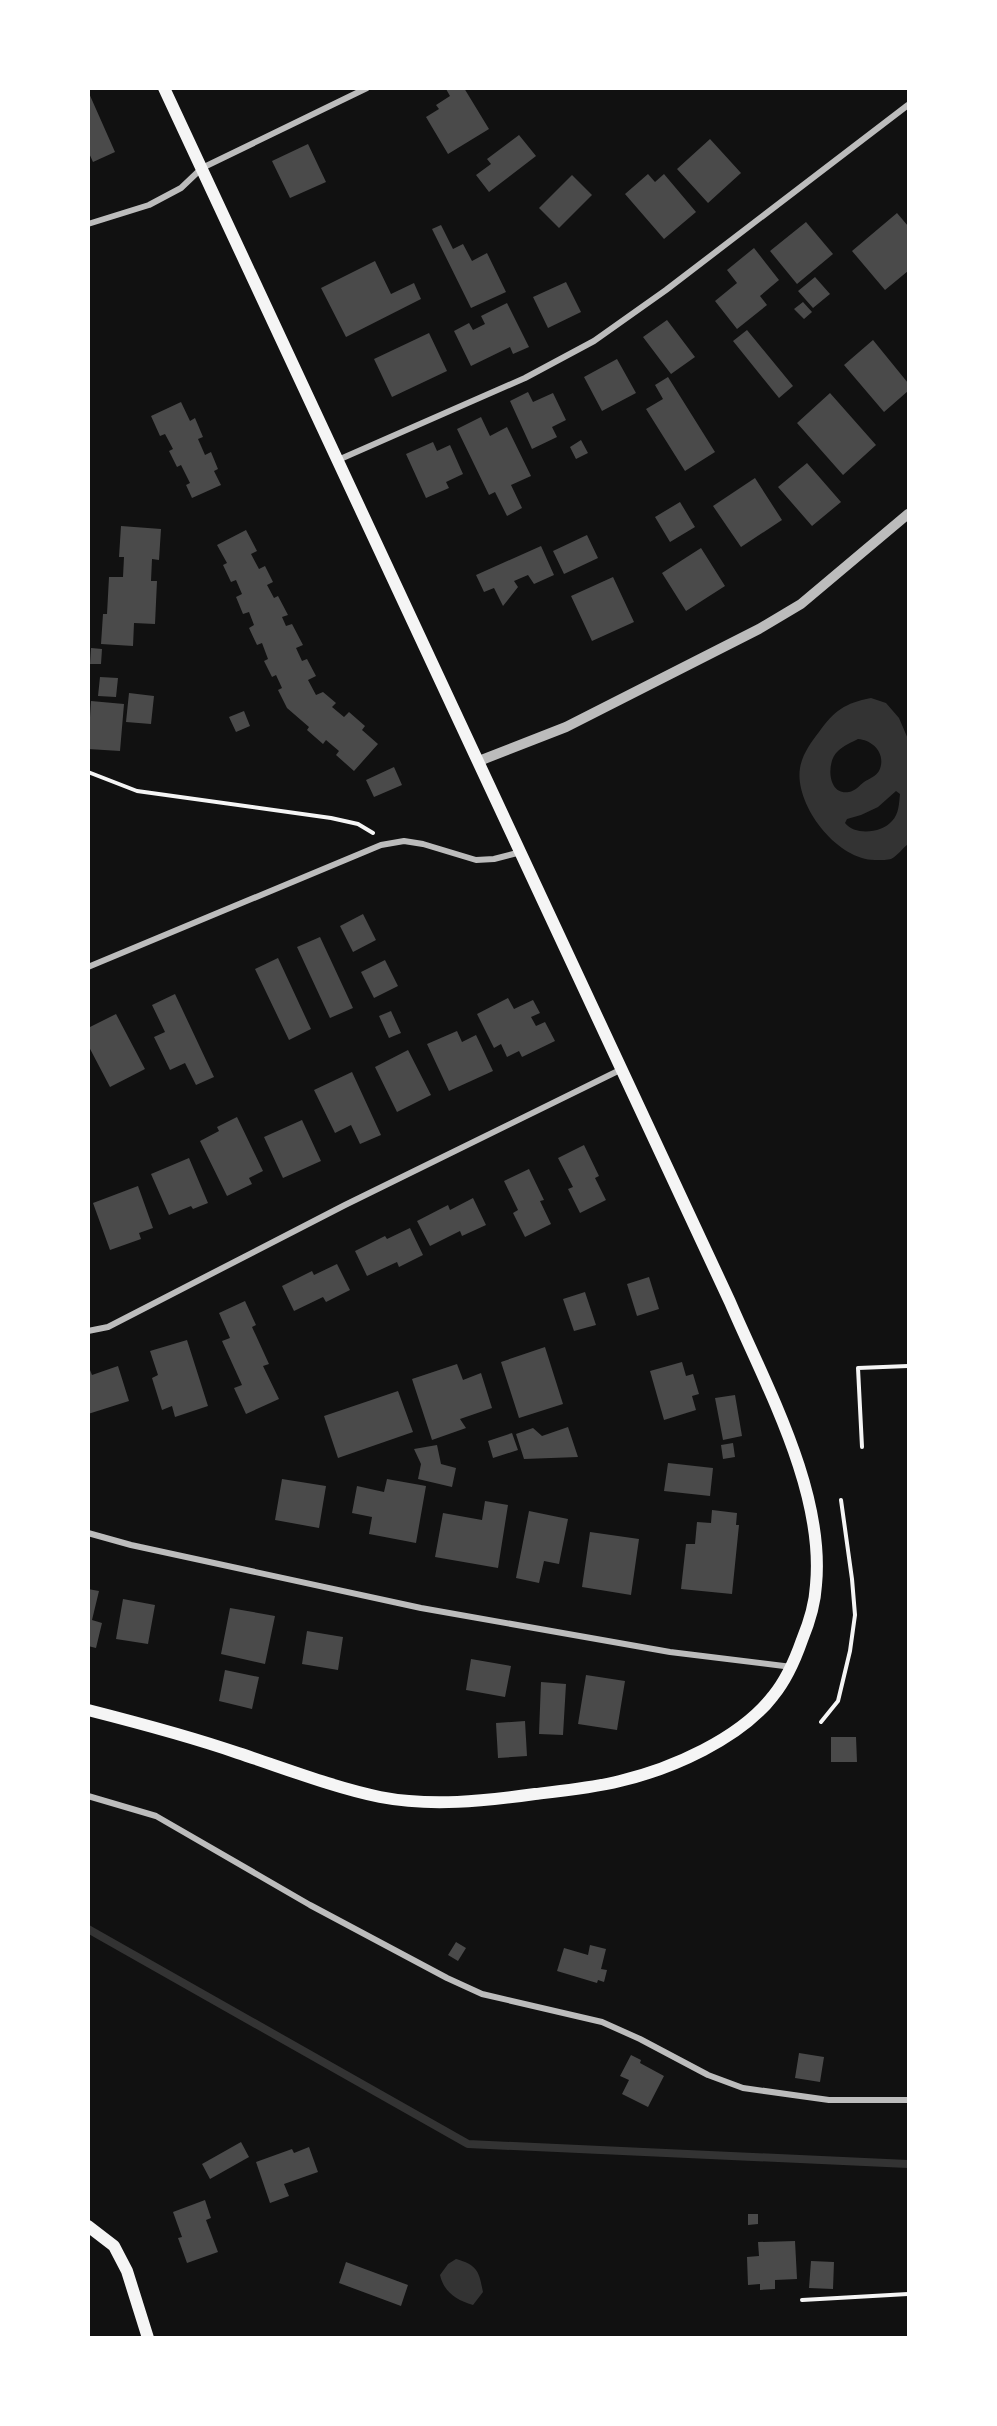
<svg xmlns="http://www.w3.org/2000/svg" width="997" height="2426" font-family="'Exo 2',sans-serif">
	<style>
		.water { fill: #333; fill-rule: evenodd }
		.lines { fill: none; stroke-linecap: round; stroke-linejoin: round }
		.stream { stroke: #333; stroke-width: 8 }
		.building { fill: #4a4a4a }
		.path { stroke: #f5f5f5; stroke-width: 4 }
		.minor { stroke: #bcbcbc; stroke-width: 6 }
		.tertiary { stroke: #bcbcbc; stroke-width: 10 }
		.secondary { stroke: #f5f5f5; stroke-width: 12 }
	</style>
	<rect width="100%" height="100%" fill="#111"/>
	<!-- water -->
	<path class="water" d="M871,698L886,703L899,718L908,739V844C903,848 897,856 891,859C888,860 881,860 877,860C838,862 794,805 800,768C802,755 811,742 819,732C834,711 845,703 871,698ZM858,739C873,740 887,754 879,771C876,776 869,779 864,782C859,786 855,791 849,792C827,796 826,761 838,751C843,746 852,742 858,739ZM896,791L900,794C899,803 899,814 892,821C882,833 855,836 845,823L847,819L861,815L878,807Z
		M456,2259C478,2265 479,2272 483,2292L473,2305C456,2300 444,2292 440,2275L448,2264Z"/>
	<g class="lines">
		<!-- stream -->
		<path class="stream" d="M88,1929L468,2144L908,2164"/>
	</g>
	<!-- building -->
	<path class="building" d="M464,88L489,129L448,154L426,117L439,109L436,105L450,96L446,89Z
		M88,91L115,152L93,162L88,151Z
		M519,135L536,156L489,192L476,175L491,164L487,159Z
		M710,139L741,173L708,203L677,169Z
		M308,144L326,182L290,198L272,161Z
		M648,174L655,182L664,174L696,212L664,239L625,194Z
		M572,175L592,195L559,228L539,208Z
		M897,213L908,226V271L885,290L852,251Z
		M806,222L833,254L797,284L770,251Z
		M441,225L453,249L463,244L472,261L487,253L506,292L471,308L432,229Z
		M754,248L779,280L760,296L767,305L737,329L715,301L737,283L727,270Z
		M375,261L391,294L414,283L421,299L346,337L321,288Z
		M815,277L830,294L813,308L798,291Z
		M566,282L581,312L548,328L533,297Z
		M803,302L812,312L804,319L794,309Z
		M507,303L529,347L513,354L510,347L471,366L454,331L469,323L473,330L485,324L481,316Z
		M667,320L695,357L671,374L643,337Z
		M747,330L793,386L779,398L733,341Z
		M429,333L447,371L392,397L374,359Z
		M873,340L908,383V391L884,412L844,365Z
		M617,359L636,393L602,411L584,377Z
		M668,377L715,452L685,471L646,409L663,399L655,385Z
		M528,392L533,402L553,393L566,420L552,427L557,437L532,449L510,401Z
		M830,393L876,445L843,475L797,423Z
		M181,402L190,421L195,418L203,437L198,439L205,455L211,452L218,469L214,471L221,485L192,498L186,485L190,483L181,465L177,467L169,451L173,449L165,434L160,436L151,416Z
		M481,417L490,436L507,427L531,476L511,485L522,508L507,516L495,492L489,495L457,429Z
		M581,440L588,453L576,459L570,447Z
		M433,442L437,451L450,445L463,474L446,482L449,488L426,498L406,454Z
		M807,463L841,502L812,526L778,487Z
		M755,478L782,520L741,547L713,506Z
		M680,502L695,527L670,542L655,517Z
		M121,526L161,529L159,560L152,559L151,581H157L155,624L134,623L133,646L101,644L103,614H107L109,577H123L124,557H119Z
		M246,530L257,551L251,554L259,569L265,566L273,582L267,585L274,598L278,596L288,615L282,617L286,626L292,624L303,645L296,648L302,661L307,659L316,676L308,680L316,695L323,692L336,703L332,707L344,717L349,712L365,726L362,730L378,744L354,771L336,755L339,751L326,740L323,744L307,730L309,727L287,708L278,690L282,688L276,675L272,677L264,661L268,659L262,643L257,645L249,628L254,625L249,612L243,614L236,597L242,594L236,580L231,582L223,565L227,563L217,545Z
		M587,535L598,558L564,574L553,551Z
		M541,546L554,575L534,584L528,575L514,581L518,587L503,606L494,588L484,592L476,575Z
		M701,548L725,586L686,611L662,573Z
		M613,577L634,622L592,641L571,596Z
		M91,648L102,649L101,664H90Z
		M100,677L118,678L116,697L98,696Z
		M129,693L154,696L151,724L126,722Z
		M91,701L124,704L120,751L88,749Z
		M244,711L250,726L236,732L229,717Z
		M394,767L402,785L374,797L366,780Z
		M363,914L376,940L353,952L340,926Z
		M320,937L353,1008L330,1018L297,947Z
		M278,958L311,1029L289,1040L255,969Z
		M385,960L398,986L374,998L361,972Z
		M175,994L214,1077L196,1085L185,1063L170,1070L154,1037L165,1032L152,1005Z
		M508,998L514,1009L533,1000L540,1013L531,1017L536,1026L545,1022L555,1041L522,1057L519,1051L507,1057L501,1044L494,1048L477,1014Z
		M391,1011L401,1033L389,1038L379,1016Z
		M116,1014L145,1069L110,1087L88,1045V1028Z
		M457,1031L462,1042L476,1035L493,1071L449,1091L427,1044Z
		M408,1050L431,1095L397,1112L375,1067Z
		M352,1072L381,1135L360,1144L351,1125L335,1133L314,1090Z
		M237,1117L263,1171L249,1178L252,1184L227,1196L200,1141L219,1131L217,1127Z
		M302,1120L321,1161L283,1178L264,1137Z
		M584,1145L599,1176L595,1178L606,1200L580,1213L568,1189L573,1187L558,1158Z
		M189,1158L208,1203L193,1209L191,1206L169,1215L151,1174Z
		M529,1169L544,1200L540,1201L551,1224L525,1237L513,1213L518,1210L504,1181Z
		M138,1186L153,1228L139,1233L141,1239L110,1250L93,1203Z
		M473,1198L486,1225L462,1236L460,1231L430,1246L417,1221L448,1205L450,1210Z
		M410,1228L423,1255L399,1267L397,1262L367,1276L355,1251L385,1236L387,1239Z
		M337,1264L350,1290L326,1302L323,1297L294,1311L282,1286L312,1271L314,1275Z
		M649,1277L659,1309L637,1316L627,1284Z
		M585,1292L596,1325L574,1331L563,1299Z
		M245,1301L256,1325L252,1327L269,1364L263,1366L279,1399L246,1414L234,1388L242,1385L222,1341L230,1338L219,1313Z
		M187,1340L208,1406L175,1417L172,1406L162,1410L152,1378L158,1375L150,1351Z
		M545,1347L563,1404L519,1418L501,1362Z
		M682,1362L686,1376L693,1374L699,1394L692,1396L696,1410L664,1420L650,1371Z
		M457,1364L463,1380L481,1373L492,1408L460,1419L466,1428L432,1440L412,1379Z
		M88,1365L92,1375L118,1366L129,1401L88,1414Z
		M398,1391L413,1432L338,1458L324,1416Z
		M735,1395L742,1436L723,1440L715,1398Z
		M568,1427L578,1457L524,1459L516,1434L533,1428L542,1436Z
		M512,1433L518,1450L493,1458L488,1441Z
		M733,1443L735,1457L723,1459L721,1445Z
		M437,1445L441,1464L456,1468L452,1487L418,1479L421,1464L414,1449Z
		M668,1463L713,1468L710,1496L664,1491Z
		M282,1479L326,1486L319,1528L275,1520Z
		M387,1479L426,1486L416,1543L369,1534L372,1517L352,1513L357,1486L384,1492Z
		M485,1501L508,1505L498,1568L435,1557L443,1513L482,1520Z
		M712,1510L737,1513L736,1525H739L732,1594L681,1589L686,1544H695L697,1522L711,1523Z
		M529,1511L568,1519L559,1564L544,1561L539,1583L516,1578Z
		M590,1532L639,1539L631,1595L582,1587Z
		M88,1589L99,1591L92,1620L102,1623L96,1648L88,1646Z
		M123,1599L155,1605L148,1644L116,1639Z
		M230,1608L275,1616L265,1664L221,1654Z
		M307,1631L343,1637L338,1670L302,1664Z
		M471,1659L511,1666L505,1697L466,1690Z
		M225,1670L259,1677L252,1709L219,1701Z
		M586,1675L625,1681L617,1730L578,1724Z
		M541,1682L566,1684L563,1735L539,1734Z
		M525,1721L527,1756L498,1758L496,1723Z
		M831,1737H856L857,1762H831Z
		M456,1942L466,1948L458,1961L448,1955Z
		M590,1945L606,1949L601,1969L607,1970L604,1982L598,1980L597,1983L557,1971L564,1948L588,1955Z
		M799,2053L824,2057L820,2082L795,2078Z
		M631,2055L641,2060L640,2063L664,2076L648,2107L622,2094L629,2080L620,2076Z
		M241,2142L249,2157L210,2179L202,2164Z
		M309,2147L318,2172L284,2184L289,2196L270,2203L256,2162L292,2149L294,2153Z
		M205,2200L211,2218L206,2220L218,2252L187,2263L178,2238L182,2237L173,2212Z
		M748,2214H758V2224L748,2225Z
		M795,2241L797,2279L775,2280V2289L760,2290V2284L748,2285L747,2257L759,2256L758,2242Z
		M811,2261L834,2262L833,2289L809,2288Z
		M346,2262L408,2285L401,2306L339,2283Z"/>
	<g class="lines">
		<!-- path -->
		<path class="path" d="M88,772L137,791L331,818L358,824L373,833
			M862,1447L858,1368L908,1366
			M821,1722L838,1701L850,1651L855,1615L852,1579L841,1500
			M802,2300L908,2294"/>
		<!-- minor -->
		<path class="minor" d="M88,224L149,205L181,188L202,168L367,88
			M338,460L525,378L594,341L666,290L908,105
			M88,967L381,845L404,841L423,844L476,860L494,859L521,852
			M88,1331L108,1327L345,1205L622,1069
			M88,1533L131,1545L421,1608L670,1652L792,1667
			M88,1796L156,1816L310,1905L447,1978L482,1994L602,2022L640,2039L708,2075L743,2088L829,2100H908"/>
		<!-- tertiary -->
		<path class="tertiary" d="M479,761L566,727L759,629L801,604L908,514"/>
		<!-- secondary -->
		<path class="secondary" d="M88,1710C139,1723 189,1736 238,1753C284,1768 332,1787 380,1797C432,1807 483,1801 535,1794C562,1791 592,1788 620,1781C671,1769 740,1739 773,1696C787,1679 795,1660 802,1640C809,1623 815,1604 816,1585C825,1492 766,1386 730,1302L164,88
			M88,2226L114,2246L127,2271L148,2338"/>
	</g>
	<!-- border -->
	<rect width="997" height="2426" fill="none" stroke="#ffffff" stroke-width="180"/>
</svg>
